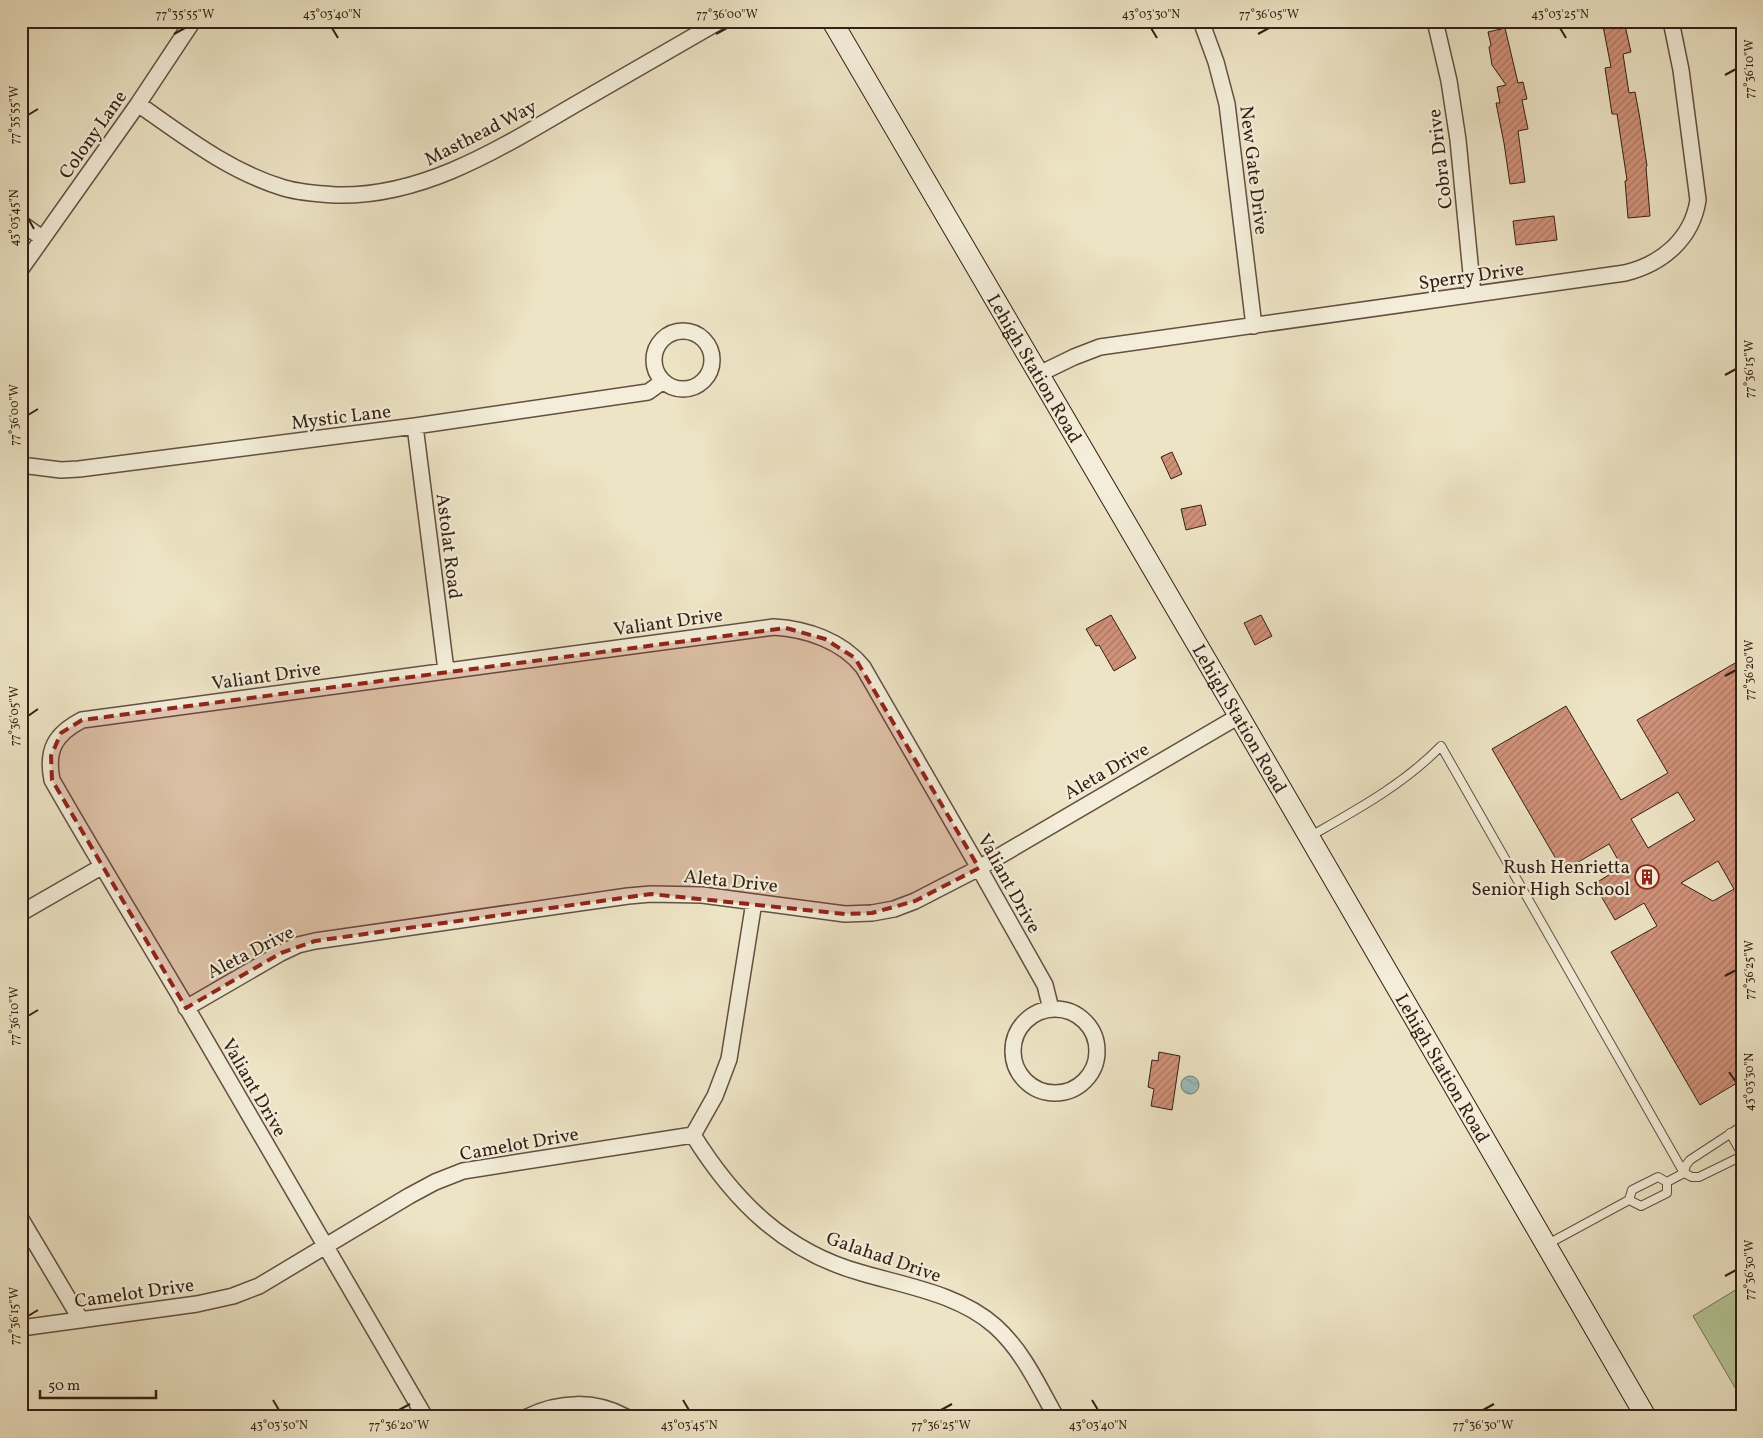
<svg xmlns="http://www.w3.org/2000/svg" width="1763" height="1438" font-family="Vollkorn,serif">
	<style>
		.grass { fill: #b5c597; stroke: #747256 }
		.water { fill: url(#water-waves); stroke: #727e79 }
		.building { fill: url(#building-hatch); stroke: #341f15; fill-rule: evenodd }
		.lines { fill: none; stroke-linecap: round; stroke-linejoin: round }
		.service-casing { stroke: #625041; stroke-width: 10 }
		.minor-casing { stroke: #625041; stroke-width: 18 }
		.secondary-casing { stroke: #341f15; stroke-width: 22 }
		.service { stroke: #f3edd9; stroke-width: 8 }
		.minor { stroke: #f3edd9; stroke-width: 15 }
		.secondary { stroke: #f3edd9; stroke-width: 20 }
		.marked { fill: #8f2418; fill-opacity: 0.2; stroke: #8f2418; stroke-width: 4; stroke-dasharray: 10 6; stroke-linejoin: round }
		.ticks { fill: none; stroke: #341f15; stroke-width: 2 }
		.labels { text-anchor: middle; stroke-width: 4.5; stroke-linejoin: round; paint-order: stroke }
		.street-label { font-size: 19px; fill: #341f15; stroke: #f3edd9 }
		.poi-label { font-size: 19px; fill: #341f15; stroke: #f3edd9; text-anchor: end }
		.neatline { fill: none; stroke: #341f15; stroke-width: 2 }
		.ticks-label { font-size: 12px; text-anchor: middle; fill: #341f15 }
	</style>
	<defs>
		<pattern id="water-waves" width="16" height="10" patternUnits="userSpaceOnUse" patternTransform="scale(1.25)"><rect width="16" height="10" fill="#9bbdbb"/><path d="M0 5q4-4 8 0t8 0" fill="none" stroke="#86a2a0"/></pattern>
		<pattern id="building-hatch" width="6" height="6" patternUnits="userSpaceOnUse" patternTransform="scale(1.25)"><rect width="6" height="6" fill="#d1927a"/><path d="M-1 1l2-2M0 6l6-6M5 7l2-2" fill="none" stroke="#aa7763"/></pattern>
	</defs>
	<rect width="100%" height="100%" fill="#ede4c5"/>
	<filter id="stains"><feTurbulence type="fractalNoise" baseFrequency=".004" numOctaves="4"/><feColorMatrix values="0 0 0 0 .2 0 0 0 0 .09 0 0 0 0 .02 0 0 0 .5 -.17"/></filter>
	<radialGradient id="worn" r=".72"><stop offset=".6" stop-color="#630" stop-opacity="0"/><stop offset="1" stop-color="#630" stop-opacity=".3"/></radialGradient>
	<!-- grass -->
	<path class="grass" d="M1742,1286V1390L1737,1391L1693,1316Z"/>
	<!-- water -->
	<path class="water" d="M1181 1085a9 9 0 1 1 18 0a9 9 0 1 1-18 0Z"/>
	<!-- building -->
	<path class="building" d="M1602,21H1624L1631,52L1623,54L1629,93L1635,92L1640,119L1647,166L1646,167L1650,216L1628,218L1625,181L1627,180L1617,114H1612L1605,68L1611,67Z
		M1505,28L1518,83L1523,82L1527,99L1522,100L1528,129L1518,131L1525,182L1510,184L1504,143L1496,103H1500L1497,87L1506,85L1492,65L1489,47L1491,45L1488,32Z
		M1554,216L1557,240L1516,245L1513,221Z
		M1172,452L1182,474L1171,479L1161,457Z
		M1201,505L1206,525L1186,530L1181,509Z
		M1111,615L1136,658L1114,671L1099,645L1096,646L1086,629Z
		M1261,615L1272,636L1255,645L1244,623Z
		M1742,659V1080L1700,1105L1611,952L1657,926L1644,903L1615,920L1594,884L1622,867L1609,844L1563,871L1492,749L1566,706L1621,800L1668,773L1637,720ZM1678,792L1695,820L1648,848L1631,819ZM1718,861L1734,889L1713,901L1681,883Z
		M1159,1052L1180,1056L1172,1110L1151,1106L1154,1089L1148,1087L1152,1060L1158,1061Z"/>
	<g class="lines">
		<!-- service casing -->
		<g class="service-casing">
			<path id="service" d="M1309,837C1356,810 1403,785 1441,746L1684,1173L1692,1177H1699L1742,1156
				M1730,1133L1742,1154
				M1684,1173L1686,1165L1690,1160L1742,1126
				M1667,1182L1684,1173
				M1629,1200L1641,1206L1667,1193V1182
				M1546,1245L1629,1200L1632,1190L1658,1177L1667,1182"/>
		</g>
		<!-- minor casing -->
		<g class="minor-casing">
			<path id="minor" d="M1201,21L1216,62L1227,104L1254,326
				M1435,21L1449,81L1458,140L1473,294
				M138,104C184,136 230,172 284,188C301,193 320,194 337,195C425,197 502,147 576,104C624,76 672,49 720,21
				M21,223L42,238
				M21,269L138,104L193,21
				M654 360a29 29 0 1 1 58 0a29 29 0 1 1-58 0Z
				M1039,374L1074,357L1100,347L1625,273C1662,264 1692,239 1698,200L1681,70L1671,21
				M415,426L446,670
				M21,465L61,470L79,469L415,426L648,392L662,382
				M21,913L101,867
				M186,1008L281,953L298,945L315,941L628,896L651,894L702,895L845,914L872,913L894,909L915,901L979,868L1239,716
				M1013 1051a42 42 0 1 1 84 0a42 42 0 1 1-84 0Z
				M693,1135C734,1201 785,1252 862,1273C906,1286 959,1294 995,1326C1023,1351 1038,1385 1056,1417
				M693,1135L715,1096L729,1059L754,902
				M21,1219L81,1320
				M21,1328L197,1304L233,1296L259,1286L409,1196L435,1182L463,1171L693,1135
				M425,1417C345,1281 267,1144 187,1008C142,932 96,857 52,780C46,750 55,734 82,720L774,627C807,629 842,641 863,667L979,868L1045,985L1051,1009
				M527,1417C559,1401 595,1400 626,1417"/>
		</g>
		<!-- secondary casing -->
		<g class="secondary-casing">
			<g id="secondary">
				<path id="s1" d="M832,21L1239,716L1646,1417"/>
			</g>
		</g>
		<!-- service -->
		<use href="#service" class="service"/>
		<!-- minor -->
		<use href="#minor" class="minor"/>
		<!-- secondary -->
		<use href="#secondary" class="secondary"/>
	</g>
	<!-- marked area -->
	<path class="marked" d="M786,628L825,639L855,658L979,868L915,901L872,913L845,914L651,894L315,941L281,953L186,1008L52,780L51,756L61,733L82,720Z"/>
	<!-- ticks -->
	<path class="ticks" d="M332,28L338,38M1151,28L1157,38M1560,28L1566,38M174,34L185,28M716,34L727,28M1258,34L1269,28M1725,75L1736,69M28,115L38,109M28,218L34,229M1725,375L1736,369M28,415L38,409M1725,676L1736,670M28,716L38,709M1725,976L1736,970M28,1016L38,1010M1729,1072L1736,1082M1725,1276L1736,1270M28,1316L38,1310M273,1400L279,1410M683,1400L689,1410M1092,1400L1098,1410M399,1410L410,1404M941,1410L952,1404M1483,1410L1494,1404"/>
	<!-- icons -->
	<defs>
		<g id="building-ring" transform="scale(1.25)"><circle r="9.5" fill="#f3edd9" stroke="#8f2418" stroke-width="1.5"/><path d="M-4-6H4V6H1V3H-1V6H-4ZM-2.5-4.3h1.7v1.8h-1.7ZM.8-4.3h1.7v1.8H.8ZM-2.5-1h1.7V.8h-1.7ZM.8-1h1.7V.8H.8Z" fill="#8f2418"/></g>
	</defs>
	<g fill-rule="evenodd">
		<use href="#building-ring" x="1647" y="877"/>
	</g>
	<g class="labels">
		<!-- street labels -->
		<g class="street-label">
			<text transform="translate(480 132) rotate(-27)" y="7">Masthead Way</text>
			<text transform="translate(92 134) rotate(-55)" y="7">Colony Lane</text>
			<text transform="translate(1439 159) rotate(-97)" y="7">Cobra Drive</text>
			<text transform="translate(1255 170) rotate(83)" y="7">New Gate Drive</text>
			<text transform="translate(1471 275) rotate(-8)" y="7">Sperry Drive</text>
			<text dy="7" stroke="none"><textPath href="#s1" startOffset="402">Lehigh Station Road</textPath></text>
			<text transform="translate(341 416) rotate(-7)" y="7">Mystic Lane</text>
			<text transform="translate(450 546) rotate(83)" y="7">Astolat Road</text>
			<text transform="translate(668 621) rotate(-8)" y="7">Valiant Drive</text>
			<text transform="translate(266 675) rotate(-8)" y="7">Valiant Drive</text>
			<text dy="7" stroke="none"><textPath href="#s1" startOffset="808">Lehigh Station Road</textPath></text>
			<text transform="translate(1106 770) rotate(-30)" y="7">Aleta Drive</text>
			<text transform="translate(731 880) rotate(6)" y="7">Aleta Drive</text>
			<text transform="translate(1010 883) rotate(61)" y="7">Valiant Drive</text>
			<text transform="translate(250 951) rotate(-27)" y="7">Aleta Drive</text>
			<text dy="7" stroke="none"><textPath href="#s1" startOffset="1212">Lehigh Station Road</textPath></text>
			<text transform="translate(255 1087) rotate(60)" y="7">Valiant Drive</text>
			<text transform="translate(519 1143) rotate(-10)" y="7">Camelot Drive</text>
			<text transform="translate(884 1256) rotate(19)" y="7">Galahad Drive</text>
			<text transform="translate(134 1292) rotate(-8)" y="7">Camelot Drive</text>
		</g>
		<!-- poi labels -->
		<g class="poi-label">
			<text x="1630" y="873">Rush Henrietta<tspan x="1630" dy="22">Senior High School</tspan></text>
		</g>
	</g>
	<!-- margin -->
	<rect width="1763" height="1438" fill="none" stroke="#ede4c5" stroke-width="55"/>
	<!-- scale -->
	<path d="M40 1390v8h116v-8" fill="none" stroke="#341f15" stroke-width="2.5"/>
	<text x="48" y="1390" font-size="15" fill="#341f15" stroke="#f3edd9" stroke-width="4" paint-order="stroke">50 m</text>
	<rect x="28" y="28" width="1708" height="1382" class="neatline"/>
	<g class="ticks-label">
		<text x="185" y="18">77°35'55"W</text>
		<text x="332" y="18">43°03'40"N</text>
		<text x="727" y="18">77°36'00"W</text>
		<text x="1151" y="18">43°03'30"N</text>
		<text x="1269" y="18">77°36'05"W</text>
		<text x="1560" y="18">43°03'25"N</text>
		<text transform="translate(1749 69) rotate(-90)" y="4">77°36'10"W</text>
		<text transform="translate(14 115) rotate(-90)" y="4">77°35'55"W</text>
		<text transform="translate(14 218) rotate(-90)" y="4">43°03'45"N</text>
		<text transform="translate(1749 369) rotate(-90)" y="4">77°36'15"W</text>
		<text transform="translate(14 415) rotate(-90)" y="4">77°36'00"W</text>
		<text transform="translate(1749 670) rotate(-90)" y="4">77°36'20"W</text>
		<text transform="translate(14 716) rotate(-90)" y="4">77°36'05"W</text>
		<text transform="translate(1749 970) rotate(-90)" y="4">77°36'25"W</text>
		<text transform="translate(14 1016) rotate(-90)" y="4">77°36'10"W</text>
		<text transform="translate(1749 1082) rotate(-90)" y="4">43°03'30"N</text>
		<text transform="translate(1749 1270) rotate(-90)" y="4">77°36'30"W</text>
		<text transform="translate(14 1316) rotate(-90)" y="4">77°36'15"W</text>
		<text x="279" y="1429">43°03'50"N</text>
		<text x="399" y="1429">77°36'20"W</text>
		<text x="689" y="1429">43°03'45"N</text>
		<text x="941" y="1429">77°36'25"W</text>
		<text x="1098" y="1429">43°03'40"N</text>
		<text x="1483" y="1429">77°36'30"W</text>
	</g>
	<rect width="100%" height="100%" filter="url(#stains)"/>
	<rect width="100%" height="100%" fill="url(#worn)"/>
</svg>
